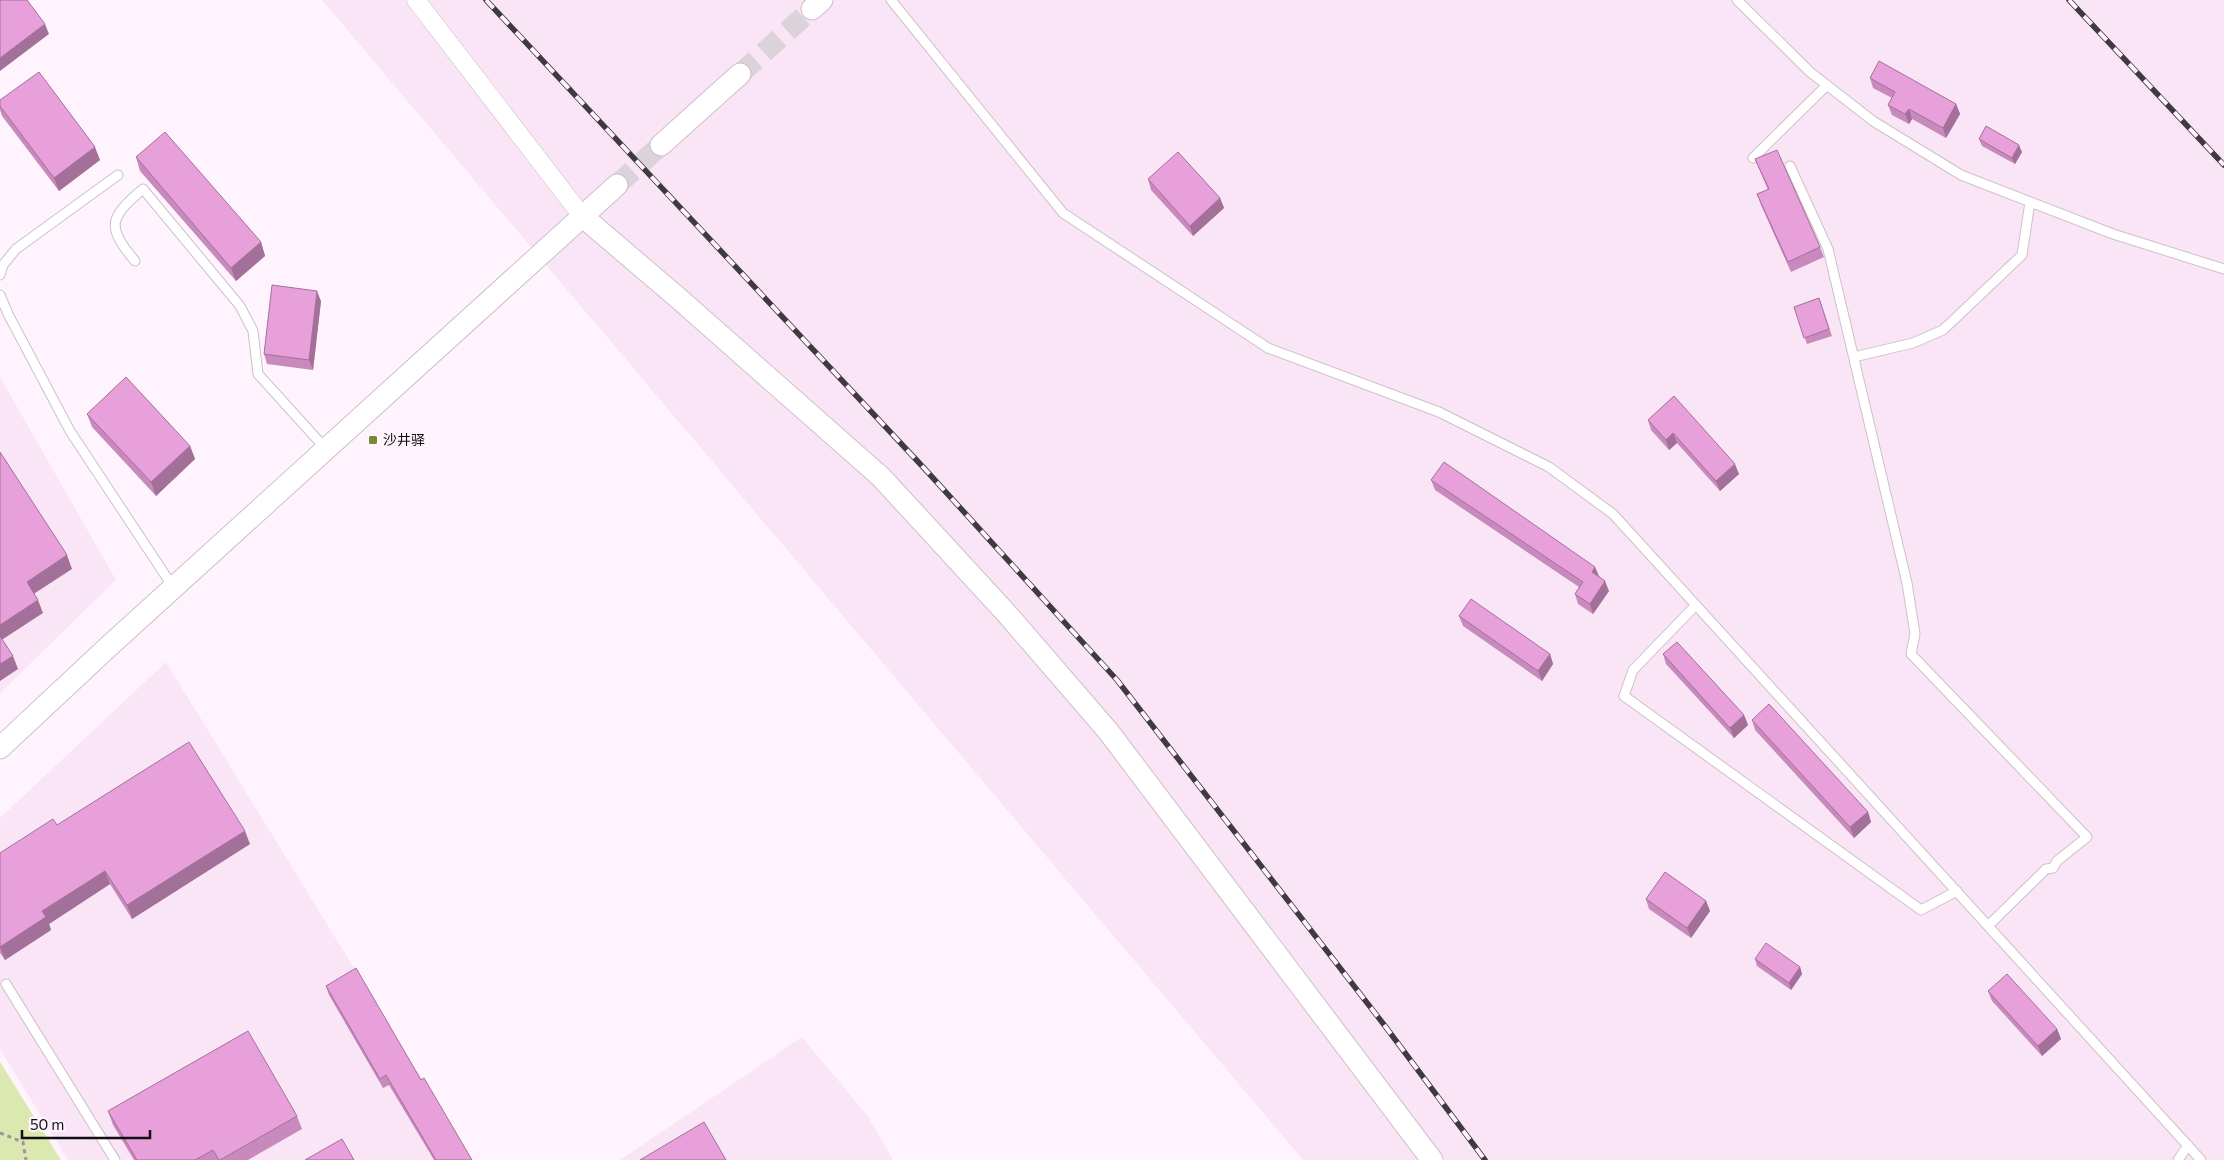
<svg xmlns="http://www.w3.org/2000/svg" width="2224" height="1160" font-family="Commissioner,'Noto Sans SC',sans-serif">
	<style>
		.built { fill: #f9e5f5 }
		.green { fill: #dbe9b0 }
		.lines { fill: none; stroke-linecap: round; stroke-linejoin: round }
		.tertiary-tunnel { stroke: #dbd2da; stroke-width: 21; stroke-dasharray: 21 11; stroke-linecap: butt }
		.service-casing { stroke: #cdc0ca; stroke-width: 11 }
		.minor-casing { stroke: #cdc0ca; stroke-width: 19 }
		.tertiary-casing { stroke: #cdc0ca; stroke-width: 23 }
		.path { stroke: #9d959b; stroke-width: 3; stroke-dasharray: 4 4; stroke-linecap: butt }
		.service { stroke: #fff; stroke-width: 9 }
		.minor { stroke: #fff; stroke-width: 18 }
		.tertiary { stroke: #fff; stroke-width: 21 }
		.rail-casing { stroke: #3f3a3e; stroke-width: 5.5 }
		.rail { stroke: #fff4fd; stroke-width: 4; stroke-dasharray: 11; stroke-linecap: butt }
		.wall { fill: #c88abc }
		.shaded-wall { fill: #a27099 }
		.building { fill: #e8a0db; stroke: #a27099 }
		.poi-dot { fill: #798837; stroke: #fff4fd; stroke-width: 2 }
		.labels { text-anchor: middle; stroke-width: 4; stroke-linejoin: round; paint-order: stroke }
		.poi-label { font-size: 14px; fill: #120e11; stroke: #fff4fd; text-anchor: start }
	</style>
	<rect width="100%" height="100%" fill="#fff4fd"/>
	<!-- built -->
	<path class="built" d="M322,0H2224V1160H1303Z
		M0,377L116,580L0,693Z
		M166,662L472,1160H68L0,1049V818Z
		M802,1037L867,1115L893,1160H620Z"/>
	<!-- green -->
	<path class="green" d="M0,1062L61,1160H0Z"/>
	<g class="lines">
		<!-- tertiary-tunnel -->
		<path class="tertiary-tunnel" d="M740,74L812,9
			M617,185L661,145"/>
		<!-- service casing -->
		<g class="service-casing">
			<path id="service" d="M891,0L1063,213L1268,348L1439,412L1549,467L1613,514L2201,1160
				M1737,0L1810,72L1873,121L1961,175L2113,234L2224,269
				M1753,158L1827,85
				M1790,166L1828,249L1907,583L1915,634L1911,654L2087,837L2057,861L2053,868L2046,869L1988,926
				M135,261C106,226 109,218 143,189L240,306L253,331L258,374L325,448
				M0,275L3,265L16,249L118,175
				M0,295L8,314L70,431L173,587
				M1854,357L1913,343L1943,330L2022,255L2030,202
				M1696,605L1633,670L1624,696L1921,910L1957,891
				M6,984L115,1160
				M2178,1160L2188,1145"/>
		</g>
		<!-- minor casing -->
		<g class="minor-casing">
			<path id="minor" d="M416,0L582,216"/>
		</g>
		<!-- tertiary casing -->
		<g class="tertiary-casing">
			<path id="tertiary" d="M812,9L822,0
				M661,145L740,74
				M582,216L677,297L881,477L1007,614L1108,731L1432,1160
				M0,748L108,647L617,185"/>
		</g>
		<!-- path -->
		<path class="path" d="M0,1133L23,1142L26,1160"/>
		<!-- service -->
		<use href="#service" class="service"/>
		<!-- minor -->
		<use href="#minor" class="minor"/>
		<!-- tertiary -->
		<use href="#tertiary" class="tertiary"/>
		<!-- rail casing -->
		<g class="rail-casing">
			<path id="rail" d="M486,0L923,467L1117,680L1385,1026L1485,1160
				M2069,0L2224,165"/>
		</g>
		<!-- rail -->
		<use href="#rail" class="rail"/>
	</g>
	<!-- wall -->
	<path class="wall" d="M1870,78L1956,104L1960,114L1946,138L1912,119L1909,124L1892,115L1888,105L1892,98L1873,88Z
		M0,100L100,160L59,191L2,116L0,110Z
		M1979,139L2022,152L2015,164L1982,146Z
		M136,157L261,242L265,256L236,281L140,171Z
		M1755,159L1820,247L1824,257L1791,272L1761,205L1757,194L1768,190Z
		M1148,179L1220,198L1224,208L1193,236L1151,190Z
		M1819,298L1832,336L1807,344L1794,307Z
		M321,301L313,370L267,364L264,354Z
		M1674,396L1739,474L1720,491L1677,443L1669,450L1651,430L1648,420Z
		M87,414L190,446L195,459L156,496L92,427Z
		M1431,480L1595,567L1599,576L1609,591L1593,614L1578,604L1575,594L1579,587L1435,490Z
		M1459,616L1550,654L1553,664L1542,681L1463,626Z
		M1663,654L1744,715L1748,725L1734,738L1666,664Z
		M1752,720L1868,812L1871,822L1854,838L1755,730Z
		M57,825L250,844L132,919L110,884L49,924L51,930L5,960L0,953V853Z
		M1646,899L1706,901L1710,911L1691,938L1649,909Z
		M1755,959L1800,967L1802,974L1791,990L1757,966Z
		M326,986L421,1080L472,1160H434L389,1085L383,1088L329,995Z
		M1988,991L2057,1029L2061,1039L2042,1056L1992,1001Z
		M108,1111L297,1116L302,1129L248,1160H134L113,1125Z"/>
	<!-- shaded-wall -->
	<path class="shaded-wall" d="M45,24L49,34L0,71V58Z
		M1956,104L1960,114L1946,138L1943,128Z
		M1909,109L1912,119L1909,124L1905,114Z
		M2019,145L2022,152L2015,164L2012,158Z
		M95,147L100,160L59,191L54,178Z
		M1220,198L1224,208L1193,236L1190,226Z
		M261,242L265,256L236,281L231,268Z
		M317,291L321,301L313,370L309,360Z
		M1673,433L1677,443L1669,450L1666,440Z
		M190,446L195,459L156,496L151,482Z
		M1735,464L1739,474L1720,491L1716,481Z
		M67,555L72,569L32,595L27,582Z
		M1595,567L1599,577L1592,572Z
		M1605,581L1609,591L1593,614L1590,604Z
		M38,600L43,613L0,641V625Z
		M1550,654L1553,664L1542,681L1538,671Z
		M13,656L18,669L0,681V664Z
		M1744,715L1748,725L1734,738L1730,728Z
		M1868,812L1871,822L1854,838L1850,827Z
		M245,831L250,844L132,919L127,905Z
		M105,871L110,884L49,924L51,930L5,960L0,947L42,911Z
		M1706,901L1710,911L1691,938L1687,928Z
		M1800,967L1802,974L1791,990L1789,983Z
		M2057,1029L2061,1039L2042,1056L2038,1046Z"/>
	<!-- building -->
	<path class="building" d="M0,0H27L45,24L0,58Z
		M1879,61L1956,104L1943,128L1909,109L1905,114L1888,105L1895,92L1870,78Z
		M39,72L95,147L54,178L0,106V100Z
		M1986,126L2019,145L2012,158L1979,139Z
		M165,132L261,242L231,268L136,157Z
		M1777,150L1820,247L1788,262L1757,194L1769,189L1755,159Z
		M1178,152L1220,198L1190,226L1148,179Z
		M272,285L317,291L309,360L264,354Z
		M1819,298L1829,329L1804,338L1794,307Z
		M126,377L190,446L151,482L87,414Z
		M1674,396L1735,464L1716,481L1673,433L1666,440L1648,420Z
		M0,452L67,555L27,582L38,600L0,625Z
		M1444,462L1595,567L1592,572L1605,581L1590,604L1575,594L1583,582L1431,480Z
		M1471,599L1550,654L1538,671L1459,616Z
		M0,636L13,656L0,664Z
		M1677,642L1744,715L1730,728L1663,654Z
		M1769,704L1868,812L1850,827L1752,720Z
		M189,742L245,831L127,905L105,871L42,911L46,917L0,947V853L53,819L57,825Z
		M1665,872L1706,901L1687,928L1646,899Z
		M1766,943L1800,967L1789,983L1755,959Z
		M356,968L421,1080L424,1078L472,1160H436L386,1075L380,1079L326,986Z
		M2007,974L2057,1029L2038,1046L1988,991Z
		M248,1031L297,1116L220,1160H219L213,1150L195,1160H137L108,1111Z
		M704,1122L726,1160H640Z
		M342,1139L354,1160H305Z"/>
	<!-- markers -->
	<rect class="poi-dot" x="368" y="435" width="10" height="10" rx="2.5"/>
	<g class="labels">
		<!-- poi labels -->
		<g class="poi-label">
			<text x="383" y="445">沙井驿</text>
		</g>
	</g>
	<!-- scale -->
	<path d="M22 1130v8h128v-8" fill="none" stroke="#120e11" stroke-width="2.5"/>
	<text x="30" y="1130" font-size="15" fill="#120e11" stroke="#fff4fd" stroke-width="4" paint-order="stroke">50 m</text>
</svg>
